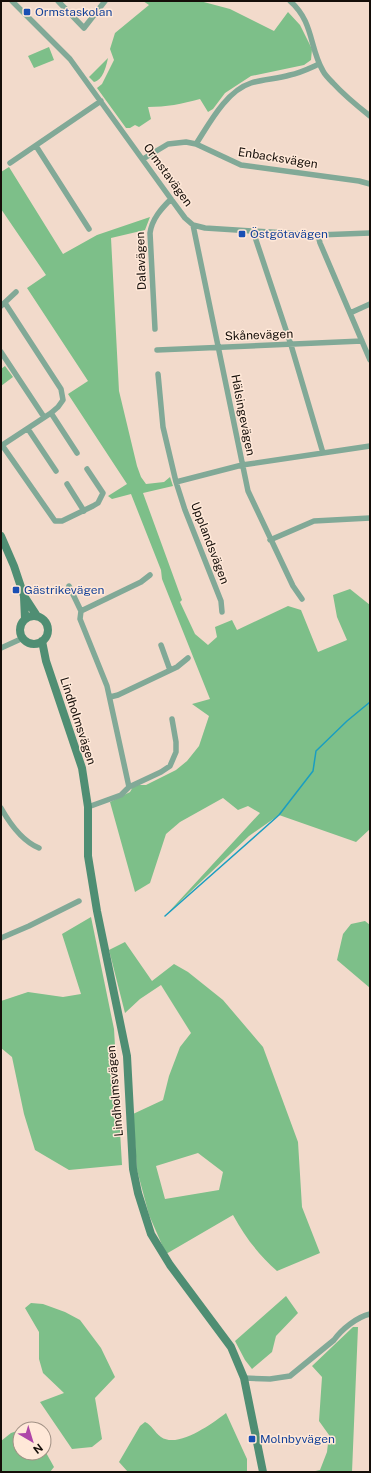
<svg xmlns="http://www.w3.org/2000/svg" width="371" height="1473" font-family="'Public Sans',sans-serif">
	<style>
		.green { fill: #7dbf89; fill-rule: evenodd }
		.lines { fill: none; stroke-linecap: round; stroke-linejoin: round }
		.stream { stroke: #1a9ec1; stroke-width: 1.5 }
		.street { stroke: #81a997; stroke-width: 5.5 }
		.secondary { stroke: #4f8e73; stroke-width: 8 }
		.transit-dot { fill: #1a4fb4; stroke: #ffe8d8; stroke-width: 1.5 }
		.labels { text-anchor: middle; stroke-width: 3; stroke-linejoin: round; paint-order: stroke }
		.transit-label { font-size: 12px; fill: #164399; stroke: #ffe8d8; text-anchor: start }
		.street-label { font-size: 12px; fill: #150e09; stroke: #ffe8d8 }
	</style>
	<rect width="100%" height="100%" fill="#f2dacb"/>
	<!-- green -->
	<path class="green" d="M143,1H200L230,9L274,31L288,12L300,25L312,49L311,60L304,65L251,76L225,93L213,109L208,112L200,99C182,104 166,107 148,107L151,119L139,127L135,125L130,128H126L97,88L102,84L114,60L110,49L115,33L149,5Z
		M49,47L54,60L34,68L28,56Z
		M108,58C106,67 103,80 94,82L89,77Z
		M9,167L63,254L97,235L150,217L145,230L111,238L119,391L137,466L141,477L146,484L164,482L170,477L173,486L143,493L182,600L180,602L195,634L208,645L217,637L215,627L232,620L237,630L288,606L301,610L318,652L347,640L337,617L333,595L350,589L370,605V829L356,842L279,815L249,836L165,916L260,813L248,806L238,810L223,798L180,822L166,834L150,883L135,892L110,802L130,792L134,785H146L176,770L187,761L199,746L209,716L192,704L210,699L162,579L161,570L131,494L112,499L108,496L127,484L68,394L88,381L27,288L46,275L1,209V172Z
		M5,366L13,377L1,386V369Z
		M91,917L114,1029L122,1165L69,1170L35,1150L24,1114L12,1057L1,1048V1001L28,992L63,997L81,994L62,934Z
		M365,921L370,925V988L337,960L343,934L351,924Z
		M125,942L152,981L174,964L188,972L223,1000L263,1047L298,1142L302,1207L320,1253L277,1271C258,1254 245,1237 233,1215L166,1254L149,1215L137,1170L133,1114L163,1100L169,1076L180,1047L191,1033L161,985L140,999L125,1013L109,950ZM198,1153L223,1172L219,1190L165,1199L156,1166Z
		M286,1296L298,1313L276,1336L272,1352L252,1369L245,1360L235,1341Z
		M31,1303L43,1304L65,1312L80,1320L101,1348L115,1377L95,1398L102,1439L92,1447L72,1449L40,1402L64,1393L43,1373L39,1359V1332L25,1308Z
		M353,1327H358L352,1472H311L320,1470L327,1452L329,1435L319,1421L322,1377L312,1366Z
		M226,1413L247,1459V1472H128L119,1462L140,1426L145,1422C152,1425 154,1432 161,1437C178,1449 213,1423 226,1413Z
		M20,1430V1453H44V1449L54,1467L50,1472H1V1441L11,1433Z"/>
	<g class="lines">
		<!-- stream -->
		<path class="stream" d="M165,916L279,815L313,771L316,751L347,721L370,702"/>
		<!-- street -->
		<path class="street" d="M12,1L70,59L171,199L185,218L193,225L205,228L318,235L370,233
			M58,1L84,28L105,1
			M290,1C314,22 309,47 323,71C325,75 329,79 333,83C344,95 356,105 370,116
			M196,144C209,124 226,91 251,83C264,79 277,79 290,75C300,73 310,68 319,64
			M36,146L89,229
			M143,159L168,144L186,142L196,144L241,165L359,181L370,184
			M10,163L101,101
			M193,225L248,491L293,586L302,599
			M253,231L291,345L323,453
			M318,235L320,243L370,360
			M1,306L16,292
			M350,313L370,304
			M155,329L150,233C152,219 161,209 171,199
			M157,350L362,341
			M1,352L44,417
			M158,374L163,427L176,482
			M51,413L77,453
			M28,429L56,471
			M2,445L55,521H62L93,506L98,503L103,493L87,469
			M1,446L51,413L58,407L63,400L61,389L5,303
			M67,484L84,511
			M270,540L314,521L370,518
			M69,586L81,611
			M222,612L221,601L185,510L176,482L242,465L370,446
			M161,645L170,670
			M1,648L23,638
			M110,697L118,695L177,667L188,658
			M129,787L107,686L80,619L81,611L141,582L150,575
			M88,807L121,795L129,787L161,772L170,766L176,752V742L172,719
			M1,808C10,824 22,841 39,848
			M1,938L29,926L79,901
			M244,1378L270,1379L290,1376L334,1340C342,1329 357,1317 370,1314"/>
		<!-- secondary -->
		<path class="secondary" d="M1,536L14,566L24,596L37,616
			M24,597L25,619
			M20 630a14 14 0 1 1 28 0a14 14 0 1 1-28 0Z
			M42,641L46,661L82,768L88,807V856L97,911L127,1056L133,1169L138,1193L151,1234L170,1265L231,1347L244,1378L263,1472"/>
	</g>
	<!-- markers -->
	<g class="transit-dot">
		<rect x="23" y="8" width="8" height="8" rx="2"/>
		<rect x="238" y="230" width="8" height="8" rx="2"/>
		<rect x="12" y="586" width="8" height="8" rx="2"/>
		<rect x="248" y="1435" width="8" height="8" rx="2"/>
	</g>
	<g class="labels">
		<!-- transit labels -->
		<g class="transit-label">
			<text x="35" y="16">Ormstaskolan</text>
			<text x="250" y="238">Östgötavägen</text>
			<text x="24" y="594">Gästrikevägen</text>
			<text x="260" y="1443">Molnbyvägen</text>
		</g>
		<!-- street labels -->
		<g class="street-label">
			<text transform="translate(278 158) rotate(9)" y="4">Enbacksvägen</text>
			<text transform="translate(168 175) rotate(54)" y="4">Ormstavägen</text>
			<text transform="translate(141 261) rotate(-92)" y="4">Dalavägen</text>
			<text transform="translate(259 335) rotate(-2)" y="4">Skånevägen</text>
			<text transform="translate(243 415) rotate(79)" y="4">Hälsingevägen</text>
			<text transform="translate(210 543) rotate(69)" y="4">Upplandsvägen</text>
			<text transform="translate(78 721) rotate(72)" y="4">Lindholmsvägen</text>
			<text transform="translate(115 1091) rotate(-95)" y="4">Lindholmsvägen</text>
		</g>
	</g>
	<!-- border -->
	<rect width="371" height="1473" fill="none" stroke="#150e09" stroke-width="4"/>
	<!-- north arrow -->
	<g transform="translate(32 1441) rotate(142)"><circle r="19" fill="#ffe8d8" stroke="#a19185"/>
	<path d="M0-3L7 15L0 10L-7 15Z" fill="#af46a8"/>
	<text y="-6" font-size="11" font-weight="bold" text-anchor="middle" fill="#150e09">N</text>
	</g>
</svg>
